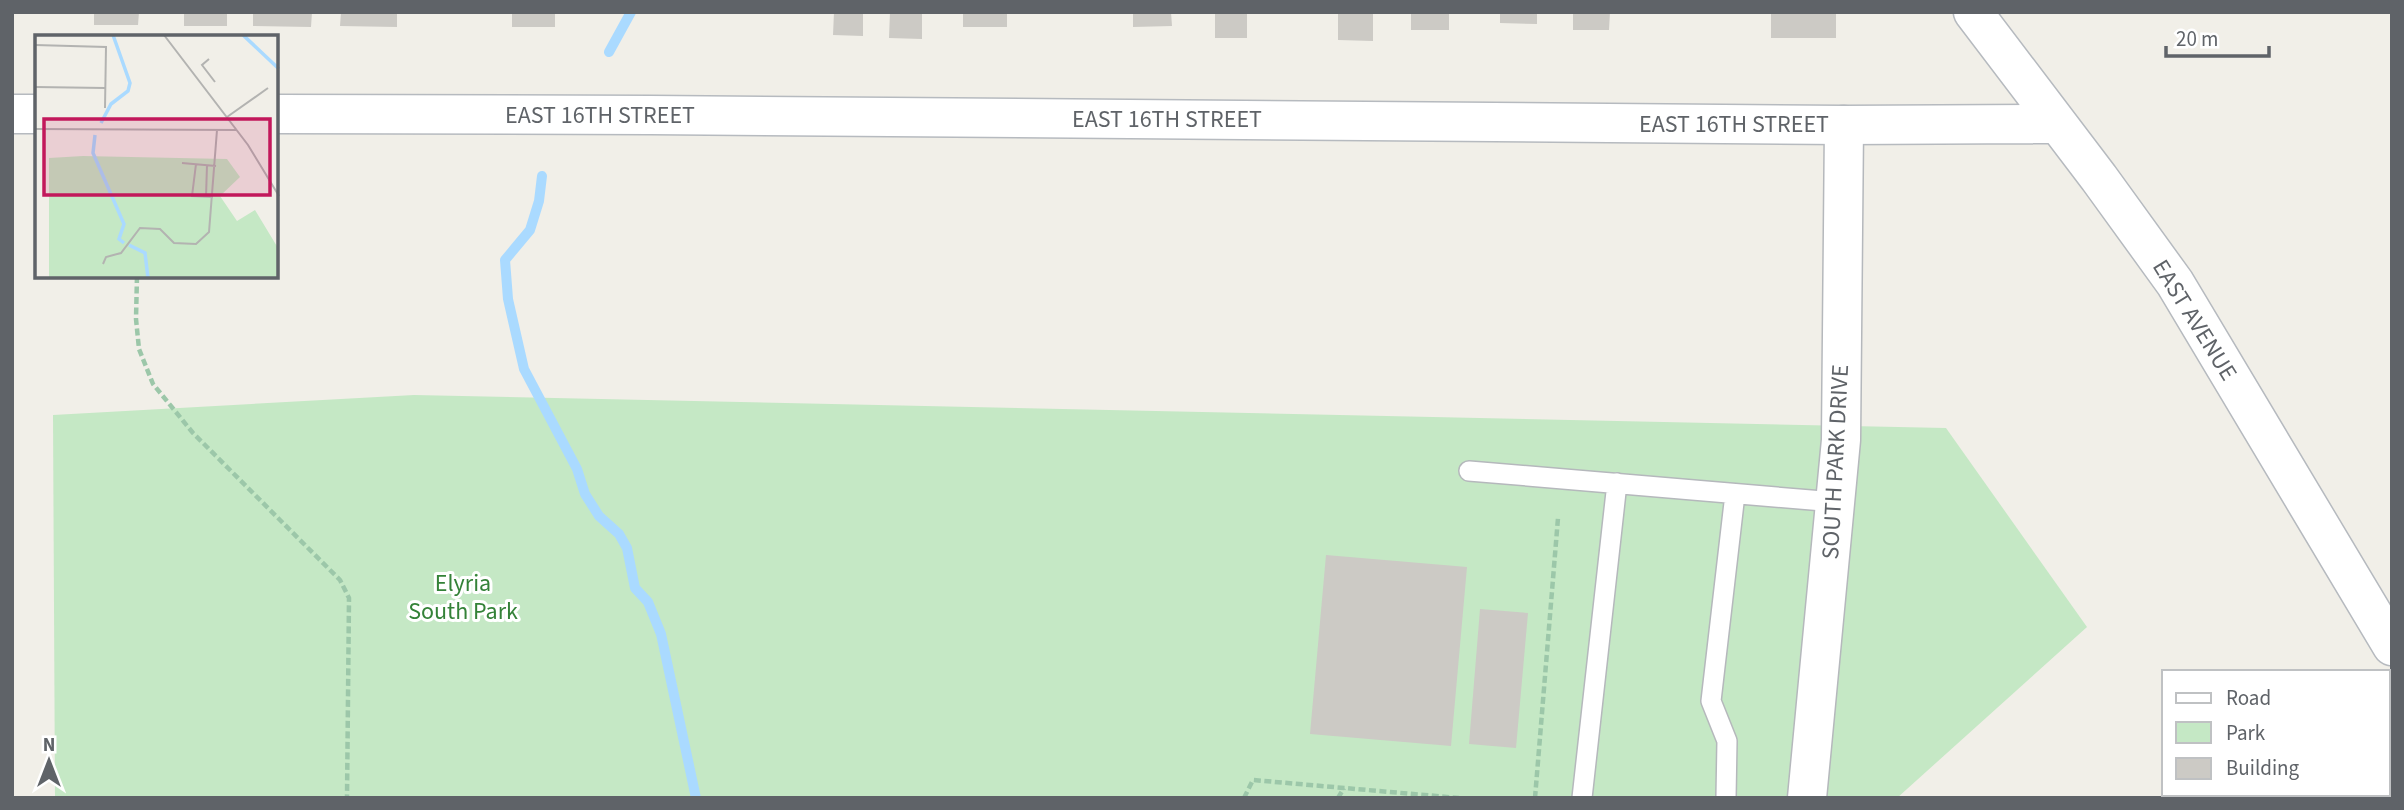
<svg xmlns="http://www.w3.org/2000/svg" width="2404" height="810" font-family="'Source Sans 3',sans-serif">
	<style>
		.green { fill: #c5e8c5 }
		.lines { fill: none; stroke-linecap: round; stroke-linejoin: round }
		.stream { stroke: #aadaff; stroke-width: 10 }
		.building { fill: #cccac5 }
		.lane-casing { stroke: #b5b8bc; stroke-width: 22 }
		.street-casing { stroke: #b5b8bc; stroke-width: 41 }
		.secondary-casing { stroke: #b6babf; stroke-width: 41 }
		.path { stroke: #9cc7a9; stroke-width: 4.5; stroke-dasharray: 7 3.5; stroke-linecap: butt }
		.lane { stroke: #fff; stroke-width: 19 }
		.street { stroke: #fff; stroke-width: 38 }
		.secondary { stroke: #fff; stroke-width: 38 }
		.labels { text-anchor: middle; stroke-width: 6; stroke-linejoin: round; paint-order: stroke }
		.street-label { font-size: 24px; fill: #5f6368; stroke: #fff }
		.park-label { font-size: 24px; fill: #348238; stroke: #fff }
		.inset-river { fill: none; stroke: #aadaff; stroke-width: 3.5 }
		.inset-road { fill: none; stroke: #b3b3b1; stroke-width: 2 }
		.view { fill: #c2185b; fill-opacity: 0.15; stroke: #c2185b; stroke-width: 3.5 }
		.inset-edge { fill: none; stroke: #5f6368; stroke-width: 3.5 }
	</style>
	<rect width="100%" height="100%" fill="#f1efe8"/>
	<!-- green -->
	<path class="green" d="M414,395L1946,428L2087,627L1897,798H55L53,415Z"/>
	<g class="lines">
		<!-- stream -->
		<path class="stream" d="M609,52L631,12
			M542,176L539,201L530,230L505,260L508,299L524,369L577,469L585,494L599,516L619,534L627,548L635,588L648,602L661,634L696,798"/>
	</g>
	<!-- building -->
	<path class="building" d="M94,12H139L138,25H94Z
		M184,12H227V26H184Z
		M253,12H312L311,27L253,26Z
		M341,12H397V27L340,26Z
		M512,12H555V27H512Z
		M834,12H863V36L833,35Z
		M890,12H922V39L889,38Z
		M963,12H1007V27H963Z
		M1133,12H1171L1172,26L1133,27Z
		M1215,12H1247V38H1215Z
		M1338,12H1373V41L1338,40Z
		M1411,12H1449V30H1411Z
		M1500,12H1537V24L1500,23Z
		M1573,12H1610L1609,30H1573Z
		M1771,12H1836V38H1771Z
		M1326,555L1467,567L1451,746L1310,734Z
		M1480,609L1528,613L1516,748L1469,744Z"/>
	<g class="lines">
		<!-- lane casing -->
		<g class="lane-casing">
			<path id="lane" d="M1469,471L1835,502
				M1582,798L1617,483
				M1726,798L1727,741L1711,701L1735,494"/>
		</g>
		<!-- street casing -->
		<g class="street-casing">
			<path id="street" d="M1807,798L1841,440L1844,125"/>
		</g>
		<!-- secondary casing -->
		<g class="secondary-casing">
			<path id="secondary" d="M1973,12L2099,178L2175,283L2392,646
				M12,114H37
				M276,114L651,115L1844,125L2058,124"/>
		</g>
		<!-- path -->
		<path class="path" d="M137,276L136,319L139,349L153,384L193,433L340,580L349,598L347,798
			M1244,798L1253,780L1459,798
			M1338,798L1344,788
			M1535,798L1558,518"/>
		<!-- lane -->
		<use href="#lane" class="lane"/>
		<!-- street -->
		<use href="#street" class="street"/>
		<!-- secondary -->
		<use href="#secondary" class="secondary"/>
	</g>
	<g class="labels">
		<!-- street labels -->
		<g class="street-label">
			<text x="600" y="123">EAST 16TH STREET</text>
			<text x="1167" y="127">EAST 16TH STREET</text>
			<text x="1734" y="132">EAST 16TH STREET</text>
			<text transform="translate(2195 320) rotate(58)" y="8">EAST AVENUE</text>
			<text transform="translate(1835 462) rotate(-87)" y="8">SOUTH PARK DRIVE</text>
		</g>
		<!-- park labels -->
		<g class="park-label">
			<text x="463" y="591">Elyria<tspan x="463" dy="28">South Park</tspan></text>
		</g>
	</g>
	<!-- overview -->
	<g transform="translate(35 35)">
		<rect width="243" height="243" fill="#f1efe8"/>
		<path d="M48,121L192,124L205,142L185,161L202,186L220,175L243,213V243H14V123Z" fill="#c5e8c5"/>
		<path class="inset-river" d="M208,0L244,34M66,88L76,69L93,56L95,48L78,0M60,100L58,118L89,189L84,204L89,208M94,210L110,218L113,243"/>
		<path class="inset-road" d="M129,0L213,110L244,161M0,10L71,12L70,73M174,24L167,30L180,47M0,52L70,53M192,82L233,53M0,94L202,95M147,128L181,131M161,129L157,161L178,162M171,162L172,130M68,229L71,222L86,218L105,193L125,194L139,208L161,209L174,197L182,95"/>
		<path class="view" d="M9,84H235V160H9Z"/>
		<rect width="243" height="243" class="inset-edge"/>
	</g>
	<!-- border -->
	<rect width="2404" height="810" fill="none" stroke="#5f6368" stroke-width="28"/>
	<!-- legend -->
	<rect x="2162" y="670" width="228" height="126" fill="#ffffff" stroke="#bfc1c3" stroke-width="2"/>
	<rect x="2176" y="693" width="35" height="10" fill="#ffffff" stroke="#bfc1c3" stroke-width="2"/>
	<text x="2226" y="705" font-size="21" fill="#5f6368">Road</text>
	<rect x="2176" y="722" width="35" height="21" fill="#c5e8c5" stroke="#bfc1c3" stroke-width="2"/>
	<text x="2226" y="740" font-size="21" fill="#5f6368">Park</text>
	<rect x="2176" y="758" width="35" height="21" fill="#cccac5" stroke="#bfc1c3" stroke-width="2"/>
	<text x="2226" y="775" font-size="21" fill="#5f6368">Building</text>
	<!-- north arrow -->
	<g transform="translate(49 761)" stroke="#ffffff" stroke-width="5" paint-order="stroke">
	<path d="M0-5L12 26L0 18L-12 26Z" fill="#5f6368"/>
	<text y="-10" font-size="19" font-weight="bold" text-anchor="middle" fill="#5f6368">N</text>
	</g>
	<!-- scale -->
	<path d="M2166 46v10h103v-10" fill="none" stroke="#5f6368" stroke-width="3.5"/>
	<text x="2176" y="46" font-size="21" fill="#5f6368" stroke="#ffffff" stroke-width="5" paint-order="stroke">20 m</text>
</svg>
